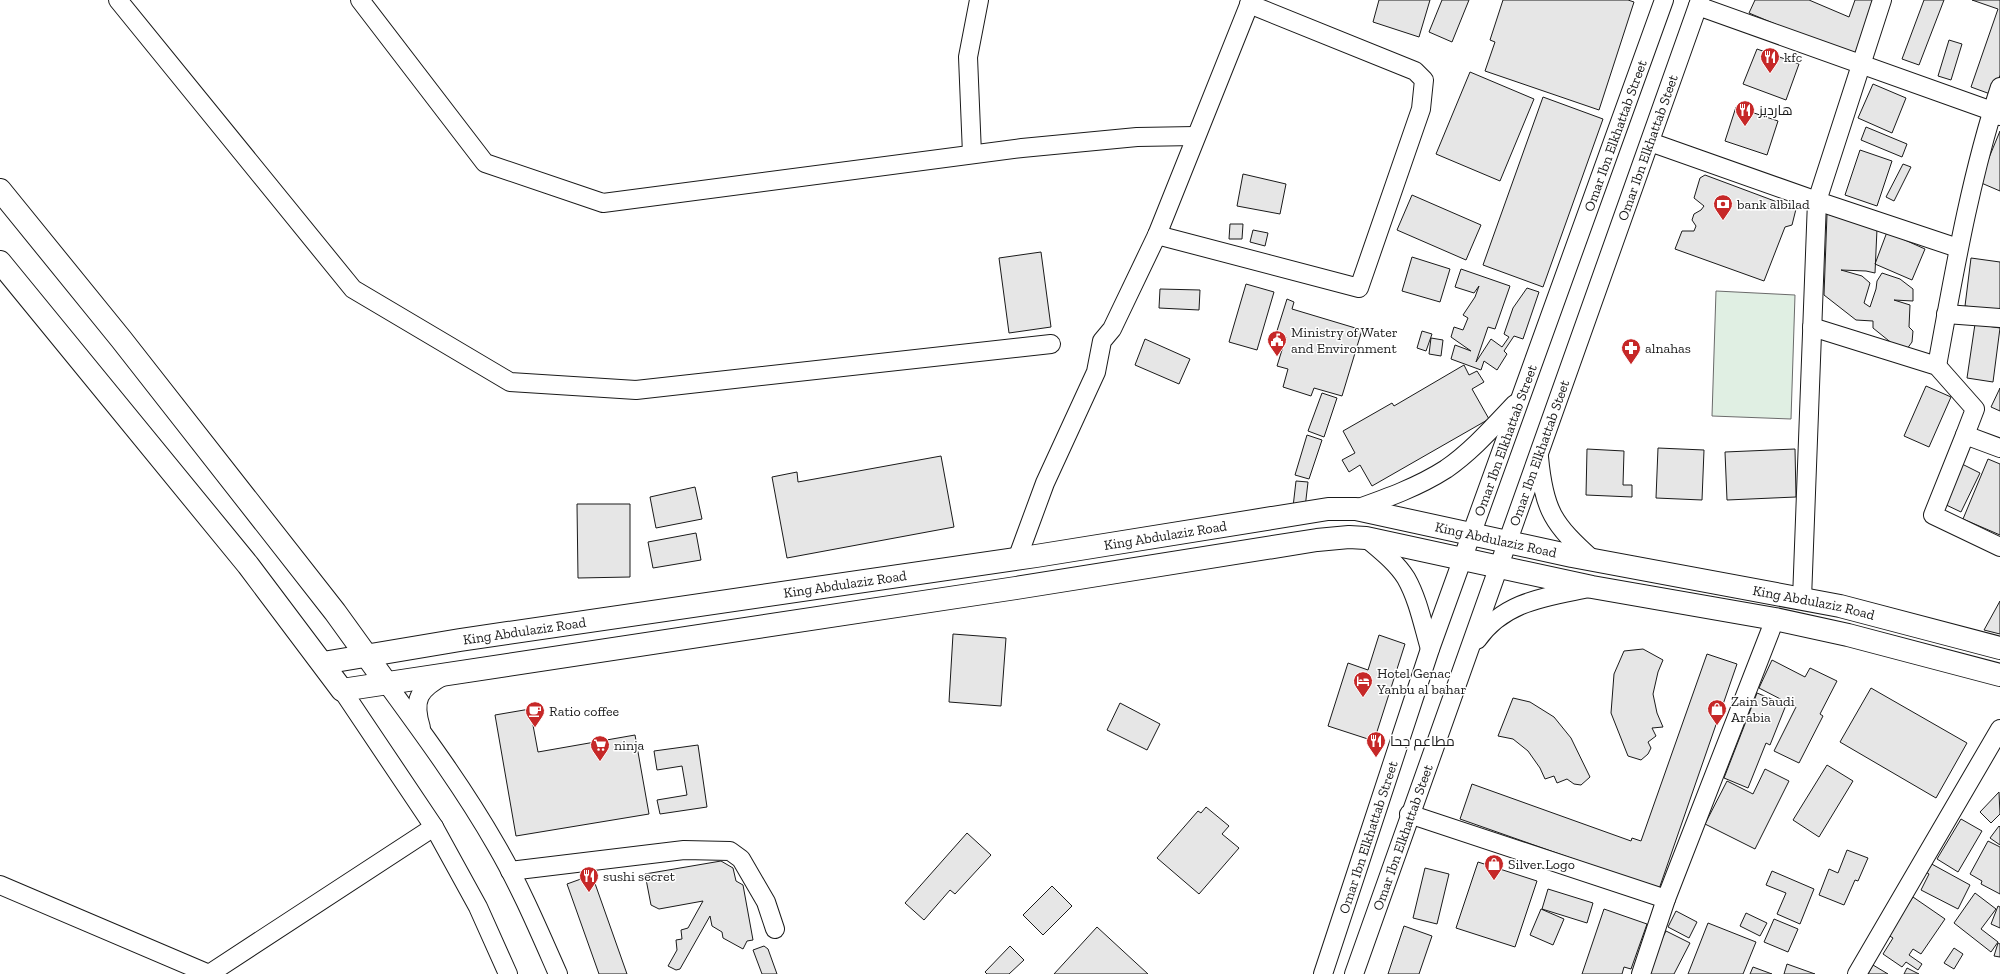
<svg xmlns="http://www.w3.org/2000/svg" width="2000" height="974" font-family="'Zilla Slab',Cairo,serif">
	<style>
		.green { fill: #e0efe3; stroke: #6a6a6a }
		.building { fill: #e6e6e6; stroke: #1a1a1a }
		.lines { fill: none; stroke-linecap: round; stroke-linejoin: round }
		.minor-casing { stroke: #1a1a1a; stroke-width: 20 }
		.major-casing { stroke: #1a1a1a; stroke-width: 24 }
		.minor { stroke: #fff; stroke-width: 18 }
		.major { stroke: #fff; stroke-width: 22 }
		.labels { text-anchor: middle; stroke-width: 3; stroke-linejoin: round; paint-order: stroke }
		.poi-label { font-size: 14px; fill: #1a1a1a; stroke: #fff; text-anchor: start }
		.street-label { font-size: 14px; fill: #1a1a1a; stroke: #fff }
	</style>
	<rect width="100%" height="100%" fill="#fff"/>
	<!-- green -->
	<path class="green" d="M1716,291L1795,295L1791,419L1712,416Z"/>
	<!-- building -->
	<path class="building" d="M1379,0H1430L1419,37L1373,22Z
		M1442,0H1469L1452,42L1429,32Z
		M1503,0H1628L1634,2L1599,110L1485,71L1495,42L1490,40Z
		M1755,0H1809L1849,17L1855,0H1876L1858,54L1854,57L1749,13Z
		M1924,0H1944L1919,65L1902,59Z
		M1972,0H2000V75L1993,95L1971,87L1998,9Z
		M1949,40L1962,44L1951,80L1938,76Z
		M1757,49L1799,64L1786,100L1743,84Z
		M1470,72L1534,99L1500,181L1436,154Z
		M1873,84L1906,98L1892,133L1858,118Z
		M1543,97L1603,119L1543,287L1483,265Z
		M1736,107L1778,121L1767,155L1725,141Z
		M1866,127L1907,144L1902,157L1861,140Z
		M2000,131V191L1979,182Z
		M1860,150L1892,161L1877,206L1845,195Z
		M1903,164L1911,167L1894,201L1886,197Z
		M1243,174L1286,184L1280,214L1237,206Z
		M1705,175L1796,209L1792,225L1785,227L1764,281L1675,249L1682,231H1694L1696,226L1692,220L1694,214L1701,210L1704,206L1694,198L1700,178Z
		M1412,195L1481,225L1466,260L1397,230Z
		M1827,214L1877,229L1875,273L1866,271L1841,270L1862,276L1870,283L1864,303L1870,307L1876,289L1877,281L1882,273L1900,279L1913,289V301L1894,300L1910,305L1909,327L1913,331L1912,342L1904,353L1873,328V321L1856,320L1824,295Z
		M1230,224H1243L1242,239H1229Z
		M1253,230L1268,233L1265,246L1250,242Z
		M1887,232L1925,249L1912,280L1875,264Z
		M1041,252L1051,327L1009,333L999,258Z
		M1412,257L1450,269L1440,302L1402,291Z
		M1971,258L2000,262V311L1965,306Z
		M1461,269L1510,286L1495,329L1488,327L1476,362L1491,339L1502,347L1509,337L1504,334L1513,308L1527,288L1539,292L1523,339L1514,336L1504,351L1507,354L1497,370L1484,361L1481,370L1451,359L1455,345L1471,351L1451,337L1454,327L1463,330L1468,318L1463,315L1475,297L1479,286L1474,293L1455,287Z
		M1246,284L1274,292L1257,350L1229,342Z
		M1160,289L1200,290L1199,310L1159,308Z
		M1287,299L1294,302L1292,309L1362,330L1342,396L1314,388L1311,396L1283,387L1288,369L1277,366L1286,337L1276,334Z
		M1975,324L2000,328L1993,382L1967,378Z
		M1422,331L1432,334L1426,351L1417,348Z
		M1431,338L1443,340L1441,356L1429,354Z
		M1145,339L1190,359L1179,384L1135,365Z
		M1464,365L1469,375L1477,371L1484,382L1472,389L1489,419L1372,486L1360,465L1349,472L1342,460L1355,453L1343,431L1392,403L1394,406Z
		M1926,386L1951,397L1929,447L1904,436Z
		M2000,388V411L1991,407Z
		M1322,393L1337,398L1324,437L1308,431Z
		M1307,435L1322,440L1309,479L1295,475Z
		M1658,448L1704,450L1702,500L1656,498Z
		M1587,449L1624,451L1623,485H1632V497L1586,495Z
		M1795,449L1796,497L1727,500L1725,452Z
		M941,456L954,527L787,558L772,477L797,472L798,482Z
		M1988,459L2000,464V535L1963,519Z
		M1962,464L1980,473L1961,512L1942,503Z
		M1296,481L1308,482L1305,508L1293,507Z
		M695,487L702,519L656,528L650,497Z
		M577,504H630V577L578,578Z
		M696,533L701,560L653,568L648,542Z
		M2000,601V634L1984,630Z
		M953,634L1006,638L1001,706L949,702Z
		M1379,635L1405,644L1374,741L1328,726L1348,663L1368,670Z
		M1643,649L1663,660L1658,672L1653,694L1657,713L1663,727L1652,728L1656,736L1648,742L1651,748L1648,754L1641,760L1628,756L1611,713L1614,674L1624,651Z
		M1707,654L1737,664L1659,889L1460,819L1472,784L1631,841L1632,838L1641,841Z
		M1772,660L1805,677L1810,668L1837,681L1820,714L1823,716L1799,763L1774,751L1796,707L1759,688Z
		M1871,688L1967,743L1936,798L1840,742Z
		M1757,693L1786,705L1770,745L1766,743L1748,788L1724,778Z
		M1513,698L1530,702L1554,717L1571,738L1590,777L1581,785L1574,784L1567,779L1557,783L1554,776L1545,779L1540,768L1528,751L1513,739L1498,736Z
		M1120,703L1160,724L1147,750L1107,730Z
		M530,709L538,752L635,735L649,814L516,836L495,715Z
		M698,745L707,807L660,814L657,800L687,795L682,766L657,770L654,751Z
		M1827,765L1853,781L1819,837L1793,820Z
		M1765,769L1789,781L1755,849L1705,824L1727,781L1753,794Z
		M1999,792L2000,814L1991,823L1980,812Z
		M1206,807L1229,826L1222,834L1239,848L1199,894L1157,858L1198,811L1201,813Z
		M1961,819L1982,831L1958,872L1937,859Z
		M1999,826L2000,827V845L1990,838Z
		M967,833L991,855L955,894L950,890L924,920L905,903Z
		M1988,841L2000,847V894L1981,884L1982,881L1970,874Z
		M1847,850L1868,858L1858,881L1855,880L1844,905L1819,895L1829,869L1838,873Z
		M721,861L733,868L736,881L743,885L753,940L747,941L743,949L723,938L722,932L712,926L710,916L680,969L676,970L668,966L677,950L676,940L682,939L681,930L688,928L703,901L659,909L651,905L645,874Z
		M1478,862L1537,881L1515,947L1456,928Z
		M1928,862L1970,885L1958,909L1921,890L1929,874L1924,871Z
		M1425,868L1449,874L1437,924L1413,918Z
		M1772,871L1814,889L1800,924L1777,914L1786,893L1766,885Z
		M592,875L627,974H599L567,884Z
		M1052,886L1072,906L1043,935L1023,915Z
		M1548,889L1593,903L1587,923L1542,909Z
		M1975,893L1996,909L1981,929L1998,942L1991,952L1954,923Z
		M1913,897L1945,919L1921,954L1913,949L1909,955L1922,964L1918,970L1906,962L1902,967L1883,954L1893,938L1888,935Z
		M1998,906L2000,907V928L1991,924Z
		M1541,909L1564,919L1553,945L1530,935Z
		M1604,909L1647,924L1631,969L1624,967L1622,974H1582Z
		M1676,911L1697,922L1689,938L1668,927Z
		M1746,913L1767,923L1760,936L1740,926Z
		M1774,919L1798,929L1788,952L1764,942Z
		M1708,923L1756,942L1743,974H1688Z
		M1404,926L1432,936L1419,974H1388Z
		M1097,927L1148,974H1054Z
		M1666,931L1690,943L1674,974H1647L1644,973Z
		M1998,943L2000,944V957L1994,956Z
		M764,946L768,949L777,974H762L753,950Z
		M1010,946L1024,960L1009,974H987L985,972Z
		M1954,948L1963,954L1954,969L1944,963Z
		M1787,964L1815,974H1784Z
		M1873,965L1888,974H1868Z
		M1753,967L1772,974H1750Z
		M1907,968L1919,974H1904Z"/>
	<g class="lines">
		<!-- minor casing -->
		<g class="minor-casing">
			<g id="minor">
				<path d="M118,0L353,289L510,382L636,390L1051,344"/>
				<path d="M360,0L485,163L603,203L1022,148L1137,137L1195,136"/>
				<path d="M1698,6L1992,111L2000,116"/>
				<path d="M1650,142L1817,201L1958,248"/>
				<path d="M972,154L968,57L979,0"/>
				<path d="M1157,235L1359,288L1421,109L1424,80L1415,71L1249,4"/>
				<path d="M1946,314L2000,318"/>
				<path d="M1812,327L1937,366L1975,409L1965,435"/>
				<path d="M1937,366C1954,273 1970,178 2000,87"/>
				<path d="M2000,448L1965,435L1933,515L2000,547"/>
				<path d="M1539,457C1544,511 1553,524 1593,560"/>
				<path d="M1356,509C1387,498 1418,487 1446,469C1472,451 1493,427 1515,404"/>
				<path d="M1366,538C1380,550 1396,562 1406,578C1418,599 1423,625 1430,649"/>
				<path d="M1017,559L1045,483L1096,372L1102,341L1112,329L1157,235L1251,0"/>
				<path d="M1802,599L1817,201L1882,0"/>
				<path d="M1477,640C1504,601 1546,597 1589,588"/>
				<path d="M387,684C425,736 464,789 496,845C520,886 539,931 558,974"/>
				<path d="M342,690L434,827L478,907L508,974"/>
				<path d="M421,728C412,699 419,689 445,675"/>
				<path d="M1409,814L1666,899"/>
				<path d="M510,871L684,850L730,851L741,859L766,902L775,929"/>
				<path d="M0,885L209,974L434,827"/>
				<path id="s1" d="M1323,974L1430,649L1664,0"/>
				<path id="s2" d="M1354,974L1700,0"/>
				<path d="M1641,974L1666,899L1775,619"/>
				<path d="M1857,974L2000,729"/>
			</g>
		</g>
		<!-- major casing -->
		<g class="major-casing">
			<g id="major">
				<path d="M0,190L121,339L335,612L387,684"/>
				<path d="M0,262L248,565L342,690L1016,588L1317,540L1349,537L1366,538L1592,587L1775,619L1848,635L2000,675"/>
				<path id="s3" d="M323,663L460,640L1036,556L1328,509H1356L1572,556L1840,606L2000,648"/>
			</g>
		</g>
		<!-- minor -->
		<use href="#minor" class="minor"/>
		<!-- major -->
		<use href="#major" class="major"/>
	</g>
	<!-- icons -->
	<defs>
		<g id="restaurant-pin" transform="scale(1)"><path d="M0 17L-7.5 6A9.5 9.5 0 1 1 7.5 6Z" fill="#c62828" stroke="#fff"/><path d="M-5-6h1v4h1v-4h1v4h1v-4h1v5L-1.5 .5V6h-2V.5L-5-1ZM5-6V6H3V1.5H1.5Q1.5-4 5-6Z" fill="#fff"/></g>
		<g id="bank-pin" transform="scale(1)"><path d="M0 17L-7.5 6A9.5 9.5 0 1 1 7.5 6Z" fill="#c62828" stroke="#fff"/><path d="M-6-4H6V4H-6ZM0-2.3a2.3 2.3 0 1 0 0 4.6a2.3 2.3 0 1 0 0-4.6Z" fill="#fff"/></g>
		<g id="civic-pin" transform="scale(1)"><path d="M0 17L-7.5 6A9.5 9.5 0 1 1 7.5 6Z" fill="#c62828" stroke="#fff"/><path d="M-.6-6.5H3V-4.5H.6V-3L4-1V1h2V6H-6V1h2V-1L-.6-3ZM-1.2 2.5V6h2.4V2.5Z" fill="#fff"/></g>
		<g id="pharmacy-pin" transform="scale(1)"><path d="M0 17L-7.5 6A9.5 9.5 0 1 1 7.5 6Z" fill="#c62828" stroke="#fff"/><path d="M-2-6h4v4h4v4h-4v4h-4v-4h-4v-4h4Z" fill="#fff"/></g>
		<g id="hotel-pin" transform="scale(1)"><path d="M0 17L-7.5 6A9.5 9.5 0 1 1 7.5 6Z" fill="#c62828" stroke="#fff"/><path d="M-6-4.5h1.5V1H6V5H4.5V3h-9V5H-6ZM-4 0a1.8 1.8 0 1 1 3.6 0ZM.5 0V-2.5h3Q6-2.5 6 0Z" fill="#fff"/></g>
		<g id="shop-pin" transform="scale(1)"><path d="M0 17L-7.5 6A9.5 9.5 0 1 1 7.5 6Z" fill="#c62828" stroke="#fff"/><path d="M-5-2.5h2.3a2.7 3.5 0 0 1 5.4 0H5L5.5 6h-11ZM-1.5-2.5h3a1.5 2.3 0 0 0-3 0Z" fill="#fff"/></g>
		<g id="cafe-pin" transform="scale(1)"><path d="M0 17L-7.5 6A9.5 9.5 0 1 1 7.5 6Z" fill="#c62828" stroke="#fff"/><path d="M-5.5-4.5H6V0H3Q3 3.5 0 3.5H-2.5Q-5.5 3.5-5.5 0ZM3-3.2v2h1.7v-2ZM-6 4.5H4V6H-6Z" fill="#fff"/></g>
		<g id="supermarket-pin" transform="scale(1)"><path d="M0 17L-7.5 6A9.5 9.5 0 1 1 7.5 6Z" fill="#c62828" stroke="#fff"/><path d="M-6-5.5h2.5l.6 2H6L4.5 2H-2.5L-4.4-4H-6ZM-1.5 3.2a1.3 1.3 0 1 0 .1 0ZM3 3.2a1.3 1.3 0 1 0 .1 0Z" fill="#fff"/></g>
	</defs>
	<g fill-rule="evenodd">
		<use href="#restaurant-pin" x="1770" y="57"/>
		<use href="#restaurant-pin" x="1745" y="110"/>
		<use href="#bank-pin" x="1723" y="204"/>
		<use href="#civic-pin" x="1277" y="340"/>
		<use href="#pharmacy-pin" x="1631" y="348"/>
		<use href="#hotel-pin" x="1363" y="681"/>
		<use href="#shop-pin" x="1717" y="709"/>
		<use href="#cafe-pin" x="535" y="711"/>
		<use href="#restaurant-pin" x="1376" y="741"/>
		<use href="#supermarket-pin" x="600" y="745"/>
		<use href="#shop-pin" x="1494" y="864"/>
		<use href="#restaurant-pin" x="589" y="876"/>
	</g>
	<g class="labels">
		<!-- poi labels -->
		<g class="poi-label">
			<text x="1784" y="62">kfc</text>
			<text x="1759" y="115">هارديز</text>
			<text x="1737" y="209">bank albilad</text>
			<text x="1291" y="337">Ministry of Water<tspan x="1291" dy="16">and Environment</tspan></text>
			<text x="1645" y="353">alnahas</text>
			<text x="1377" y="678">Hotel Genac<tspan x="1377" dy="16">Yanbu al bahar</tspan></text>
			<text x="1731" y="706">Zain Saudi<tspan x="1731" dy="16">Arabia</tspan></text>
			<text x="549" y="716">Ratio coffee</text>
			<text x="1390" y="746">مطاعم جحا</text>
			<text x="614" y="750">ninja</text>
			<text x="1508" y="869">Silver Logo</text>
			<text x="603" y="881">sushi secret</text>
		</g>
		<!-- street labels -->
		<g class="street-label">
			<text dy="5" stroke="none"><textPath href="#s1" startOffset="888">Omar Ibn Elkhattab Street</textPath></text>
			<text dy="5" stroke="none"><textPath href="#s2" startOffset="877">Omar Ibn Elkhattab Steet</textPath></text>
			<text dy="5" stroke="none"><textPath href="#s1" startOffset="564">Omar Ibn Elkhattab Street</textPath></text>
			<text dy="5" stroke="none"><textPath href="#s2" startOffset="553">Omar Ibn Elkhattab Steet</textPath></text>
			<text dy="5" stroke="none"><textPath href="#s3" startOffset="852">King Abdulaziz Road</textPath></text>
			<text dy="5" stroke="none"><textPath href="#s3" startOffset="1188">King Abdulaziz Road</textPath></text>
			<text dy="5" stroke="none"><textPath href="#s3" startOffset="528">King Abdulaziz Road</textPath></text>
			<text dy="5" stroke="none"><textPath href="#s3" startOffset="1512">King Abdulaziz Road</textPath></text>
			<text dy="5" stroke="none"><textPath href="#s3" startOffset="204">King Abdulaziz Road</textPath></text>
			<text dy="5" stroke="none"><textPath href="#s1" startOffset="144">Omar Ibn Elkhattab Street</textPath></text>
			<text dy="5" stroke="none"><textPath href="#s2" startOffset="145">Omar Ibn Elkhattab Steet</textPath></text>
		</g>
	</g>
</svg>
